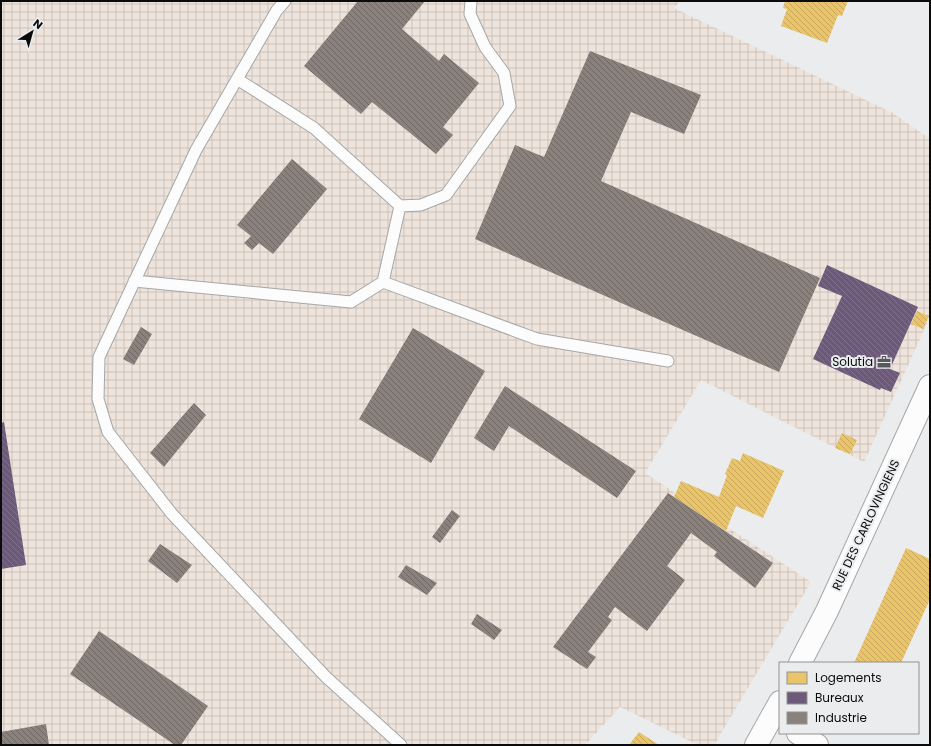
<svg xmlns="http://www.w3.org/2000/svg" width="931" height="746" font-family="Poppins,sans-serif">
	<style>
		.industrial { fill: url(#industrial-grid) }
		.homes { fill: url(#homes-back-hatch) }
		.offices { fill: url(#offices-back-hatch) }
		.industry { fill: url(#industry-back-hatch) }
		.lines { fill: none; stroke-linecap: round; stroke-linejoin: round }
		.lane-casing { stroke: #a6a7a7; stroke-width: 13 }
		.secondary-casing { stroke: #a6a7a7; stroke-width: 24 }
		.lane { stroke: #fcfcfc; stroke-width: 11 }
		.secondary { stroke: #fcfcfc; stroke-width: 22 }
		.labels { text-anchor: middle; stroke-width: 4; stroke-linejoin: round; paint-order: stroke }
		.poi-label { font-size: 12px; fill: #0b0b0c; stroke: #eaecee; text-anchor: end }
		.street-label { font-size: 12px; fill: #0b0b0c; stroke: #eaecee }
	</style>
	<defs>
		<pattern id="industrial-grid" width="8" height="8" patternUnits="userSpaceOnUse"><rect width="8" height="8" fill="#eee4dc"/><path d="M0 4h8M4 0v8" fill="none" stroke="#cbc2bc"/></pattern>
		<pattern id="homes-back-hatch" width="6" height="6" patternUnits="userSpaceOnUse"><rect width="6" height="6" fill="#e9c46a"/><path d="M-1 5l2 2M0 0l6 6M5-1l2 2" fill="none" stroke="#c6a75b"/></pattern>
		<pattern id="offices-back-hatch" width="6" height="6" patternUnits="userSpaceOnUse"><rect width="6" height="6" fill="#6d597a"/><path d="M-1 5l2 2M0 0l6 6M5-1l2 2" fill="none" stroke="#7f7089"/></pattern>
		<pattern id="industry-back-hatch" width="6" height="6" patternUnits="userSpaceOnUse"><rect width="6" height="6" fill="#8a817c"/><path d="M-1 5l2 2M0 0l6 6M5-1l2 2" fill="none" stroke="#6f6864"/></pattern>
	</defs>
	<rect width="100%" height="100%" fill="#ebeced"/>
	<!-- industrial -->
	<path class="industrial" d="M1,1H680L674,8L893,113L930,139V317L864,462L701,380L645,473L811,582L714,745H698L620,707L585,745H1Z"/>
	<!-- homes -->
	<path class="homes" d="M785,1L798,2V1H848L842,16L838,15L827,43L781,26L787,9L783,8Z
		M917,311L929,316L923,329L911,324Z
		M842,433L857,440L850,454L835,448Z
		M743,453L784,471L763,518L736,506L726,531L674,497L681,481L719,497L727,475L725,474L732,458L740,461Z
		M906,548L930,559V599L901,663H854Z
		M639,732L659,745H629Z"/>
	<!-- offices -->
	<path class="offices" d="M827,265L918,307L890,369L900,373L891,392L881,388L880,390L813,359L842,296L818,286Z
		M4,422L26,565L1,569V423Z"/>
	<!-- industry -->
	<path class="industry" d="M358,1H425L402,29L439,61L444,54L479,83L443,127L453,135L436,154L372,102L361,114L304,66Z
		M590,51L701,95L684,134L631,112L601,181L820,278L779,372L475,239L515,145L544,157Z
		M292,159L327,189L273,254L259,243L252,250L244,243L251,236L237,225Z
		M141,327L152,334L134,365L123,359Z
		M413,328L485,371L431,463L359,419Z
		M505,386L636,471L617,498L509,426L494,451L474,438Z
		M194,403L206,415L164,467L150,453Z
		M668,493L773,563L755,588L714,556L717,552L691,533L667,566L685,580L647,631L615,607L608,617L612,620L588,652L596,657L587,669L553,647Z
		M452,510L460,516L440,543L432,537Z
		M160,544L192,565L177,583L148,561Z
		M406,565L437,583L427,595L398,577Z
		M477,614L502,630L494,640L471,624Z
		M99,631L208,706L181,745H175L70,674Z
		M46,724L49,745H1V732Z"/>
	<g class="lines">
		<!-- lane casing -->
		<g class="lane-casing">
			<path id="lane" d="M285,1L277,10L196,150L99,357L98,399L108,432L172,514L326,677L401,745
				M237,79L314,128L400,206L421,205L446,195L510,106L504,73L485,47L470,14L471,1
				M134,281L351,302L383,282L400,206
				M383,282L537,339L668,361"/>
		</g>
		<!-- secondary casing -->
		<g class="secondary-casing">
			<path id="secondary" d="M800,663L827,611L930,386
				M798,733L817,745
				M756,745L780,702"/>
		</g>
		<!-- lane -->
		<use href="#lane" class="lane"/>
		<!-- secondary -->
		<use href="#secondary" class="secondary"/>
	</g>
	<!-- icons -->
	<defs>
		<g id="office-bare" transform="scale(1.08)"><path d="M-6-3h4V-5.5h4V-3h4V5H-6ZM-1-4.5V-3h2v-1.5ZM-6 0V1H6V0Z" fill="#595a5b" stroke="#eaecee" stroke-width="2.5" paint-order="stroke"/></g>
	</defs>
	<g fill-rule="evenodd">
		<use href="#office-bare" x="884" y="362"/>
	</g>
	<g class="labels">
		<!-- poi labels -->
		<g class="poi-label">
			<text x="873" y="366">Solutia</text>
		</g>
		<!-- street labels -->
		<g class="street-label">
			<text transform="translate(866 525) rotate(-65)" y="4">RUE DES CARLOVINGIENS</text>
		</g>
	</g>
	<!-- border -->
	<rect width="931" height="746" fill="none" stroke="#0b0b0c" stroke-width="4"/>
	<!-- legend -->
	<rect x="779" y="662" width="140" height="72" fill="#eaecee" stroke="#919294"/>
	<rect x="787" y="672" width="20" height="12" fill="#e9c46a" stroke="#919294"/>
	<text x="815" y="682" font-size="12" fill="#0b0b0c">Logements</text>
	<rect x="787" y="692" width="20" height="12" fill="#6d597a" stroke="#919294"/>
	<text x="815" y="702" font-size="12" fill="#0b0b0c">Bureaux</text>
	<rect x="787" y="712" width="20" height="12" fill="#8a817c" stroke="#919294"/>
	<text x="815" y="722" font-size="12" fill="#0b0b0c">Industrie</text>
	<!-- north arrow -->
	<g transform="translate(32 32) rotate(37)" stroke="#eaecee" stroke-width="3" paint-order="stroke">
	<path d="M0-3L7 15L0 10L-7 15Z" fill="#0b0b0c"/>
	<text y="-6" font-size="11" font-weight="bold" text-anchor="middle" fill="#0b0b0c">N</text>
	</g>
</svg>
